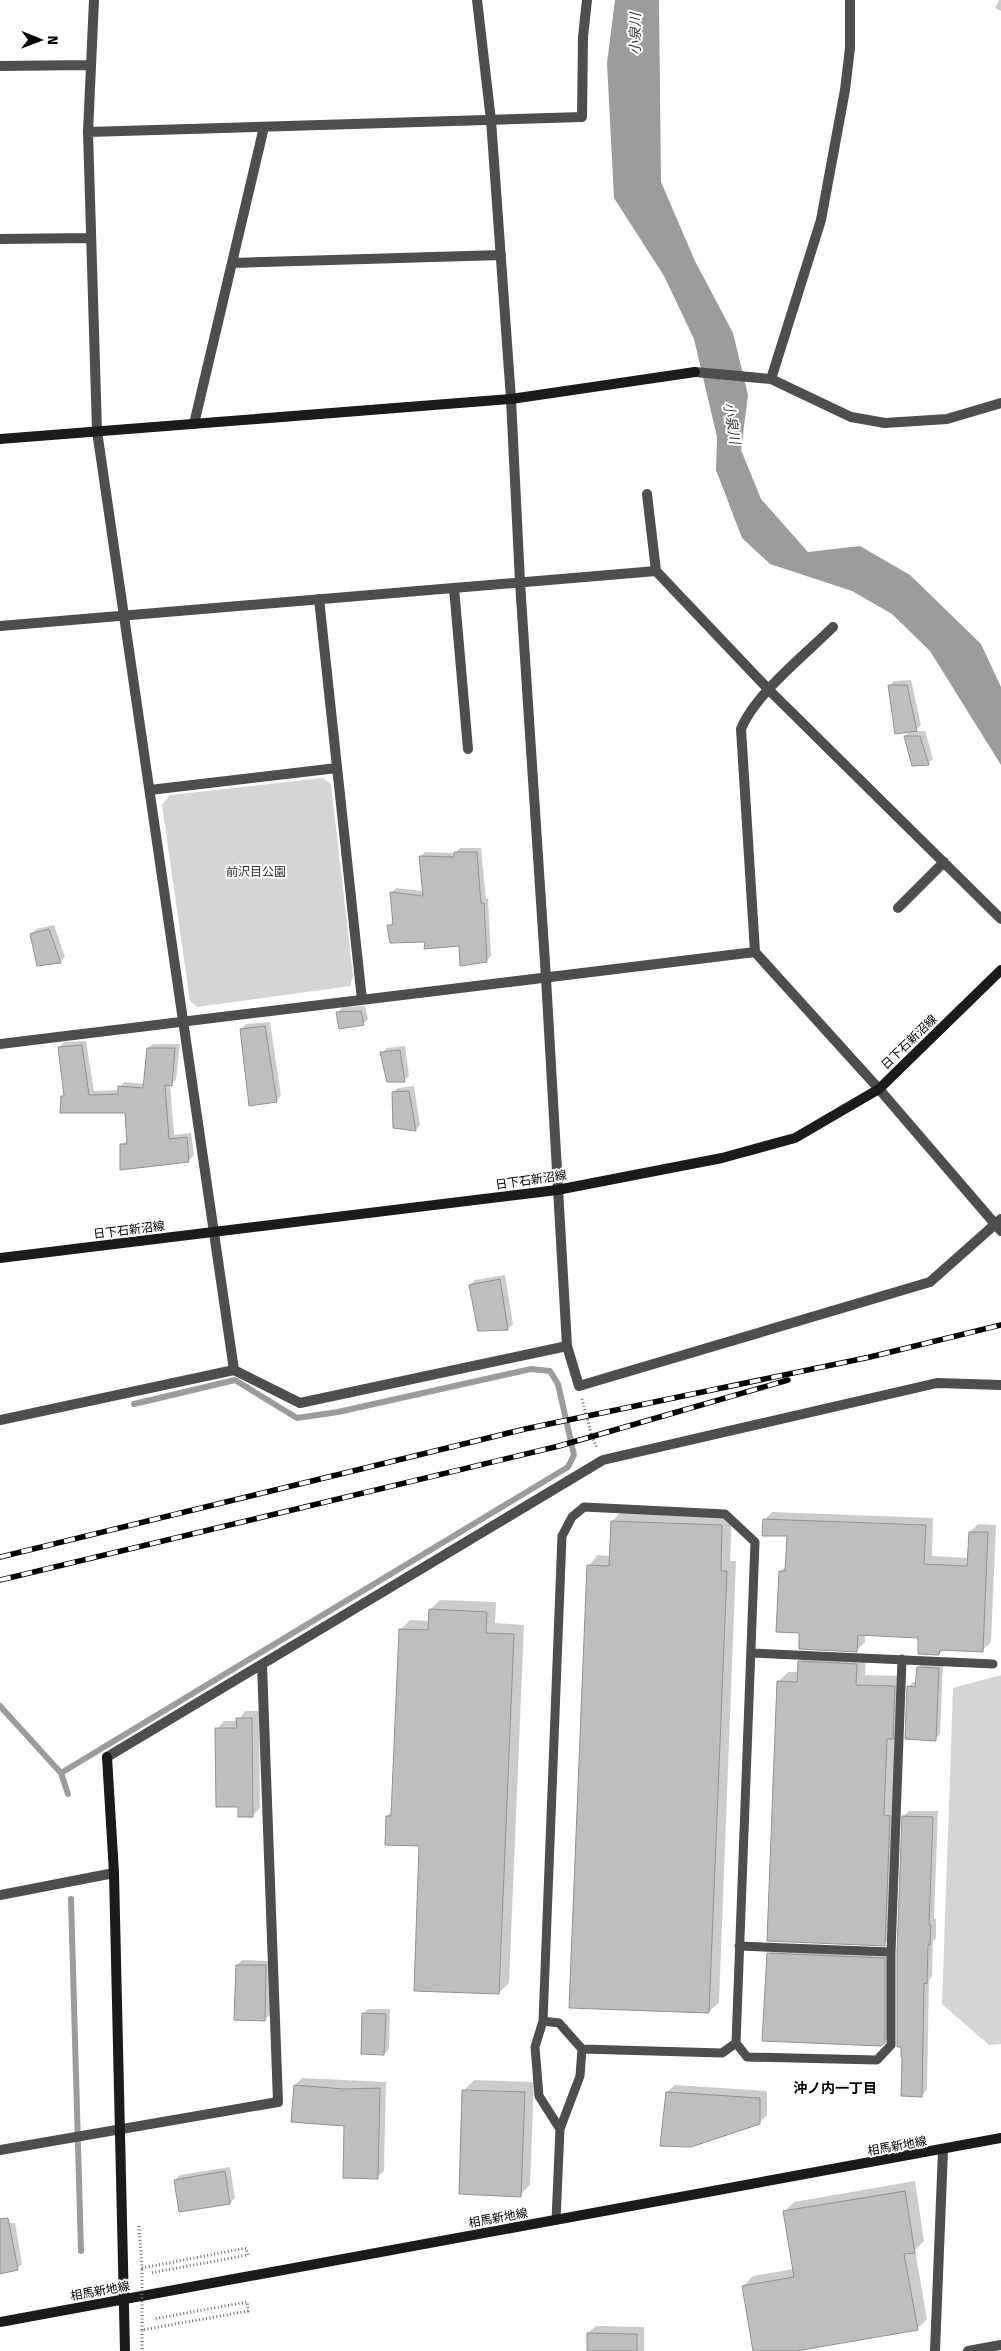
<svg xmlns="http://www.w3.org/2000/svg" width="1001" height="2351" font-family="'Fira Sans','Noto Sans JP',sans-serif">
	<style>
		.green { fill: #d5d5d5 }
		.water { fill: #9c9c9c }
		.shadow { fill: #0003 }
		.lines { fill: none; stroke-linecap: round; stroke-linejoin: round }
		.stream { stroke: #9c9c9c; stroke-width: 6 }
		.building { fill: #bebebe; stroke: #929292 }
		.path { stroke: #707070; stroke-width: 3; stroke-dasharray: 1 2.5; stroke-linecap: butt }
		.lane { stroke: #4e4e4e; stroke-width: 9 }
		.street { stroke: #4e4e4e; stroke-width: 10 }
		.secondary { stroke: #1b1b1b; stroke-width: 10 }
		.rail-casing { stroke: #000; stroke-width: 5.5 }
		.rail { stroke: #fff; stroke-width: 4; stroke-dasharray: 11; stroke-linecap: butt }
		.path-bridge { stroke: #707070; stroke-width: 3; stroke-dasharray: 1 2.5; stroke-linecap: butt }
		.labels { text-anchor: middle; stroke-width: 4; stroke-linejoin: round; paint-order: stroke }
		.park-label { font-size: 12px; fill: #2c2c2c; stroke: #fff }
		.street-label { font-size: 12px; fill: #000; stroke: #fff }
		.water-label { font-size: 14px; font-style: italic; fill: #3d3d3d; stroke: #fff }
		.neighbourhood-label { font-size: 14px; font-weight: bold; fill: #000; stroke: #fff }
	</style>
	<rect width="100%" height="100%" fill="#fff"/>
	<!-- green -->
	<path class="green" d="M323,778L331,784L353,976L350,986L197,1007L190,1001L162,805L170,795Z
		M1001,1675V2044L989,2045L942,2004L953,1688Z"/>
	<!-- water -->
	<path class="water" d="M615,0H659L661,182L695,261L733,333L748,395L741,450L761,499L808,552L860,546L910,575L981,644L1001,687V765L930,651L892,614L852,591L770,564L742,538L716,470L717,437L694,339L664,276L614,198L607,63Z"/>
	<!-- shadow -->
	<path class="shadow" d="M999,0H1001V11L995,8Z
		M911,680L921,725L914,731H925L933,759L928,763L905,736L911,730L889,686L894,681Z
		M460,848H481L486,899L488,898L491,956L486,961L460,945L426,941L389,926L394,921L391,893L396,888L423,891L420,857L425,852L455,853Z
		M54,925L65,957L60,962L31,934L36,929Z
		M365,1006L368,1019L363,1024L338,1012L343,1007Z
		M270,1022L281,1096L276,1101L241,1029L246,1024Z
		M86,1041L94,1091L119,1090L124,1082L145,1084L148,1048L153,1044H180L176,1080L170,1084L174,1135L191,1133L194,1155L189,1160L121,1145L128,1140L126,1112L62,1097L65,1094L59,1047L64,1042Z
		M405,1046L409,1076L404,1080L382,1053L387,1048Z
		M414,1086L420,1125L416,1130L393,1092L398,1088Z
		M505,1275L513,1324L508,1329H479L470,1285L475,1280Z
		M622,1511L732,1516L730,1561H736L719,2002L709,2012L588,1566L598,1555L610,1556L612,1521Z
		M772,1512L933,1518L932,1556L969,1558L970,1532L978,1524L996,1525L991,1642L983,1650L944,1649L939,1654L920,1637L865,1634V1642L857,1650L801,1632L780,1572L787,1565L788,1535L764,1520Z
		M440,1600L496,1602L495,1623L524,1625L509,1983L499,1993L421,1845L387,1816L393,1810L400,1630L410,1620L430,1621V1610Z
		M810,1652L866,1654L865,1675L904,1676L895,1934L884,1944L778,1682L788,1672H799V1662Z
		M923,1662L943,1663L940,1734L935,1739L908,1687L913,1682H916L918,1667Z
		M245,1711H259L260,1808L253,1815L239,1806L217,1729L224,1721H238Z
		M909,1811H938L934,1919H936V1938L933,1941L932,1976L929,1980L927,2090L921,2096L904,1816Z
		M778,1944L894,1948V2031L881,2045L768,1954Z
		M242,1960L270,1961V2015L265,2020L237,1965Z
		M368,2009H390L389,2049L384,2054L364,2013Z
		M302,2078L386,2082L384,2171L377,2177L345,2124L293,2121L295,2085Z
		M474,2080L534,2082L530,2185L520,2195L464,2090Z
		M675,2085L767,2091V2115L760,2122L667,2092Z
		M230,2167L235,2198L230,2203L175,2180L180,2175Z
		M915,2181L924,2241L915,2250L927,2319L917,2329L789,2351H754L743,2286L753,2276L794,2269L784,2212L794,2202Z
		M0,2223H15L22,2264L17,2269L0,2272Z
		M596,2326L644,2327V2351H588V2333Z"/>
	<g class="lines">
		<!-- stream -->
		<path class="stream" d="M0,1706L61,1773L68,1794
			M61,1773L568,1467L574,1455L558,1384L550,1371L531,1369L338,1412L297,1418L235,1380L134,1404
			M71,1899L81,2251"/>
	</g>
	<!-- building -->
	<path class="building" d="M888,685H907L917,731L895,734Z
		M904,736H920L929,765L912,766Z
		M454,852H477L481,903H484L487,962L460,966L459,946L424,949L425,942L390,943L387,925H393L390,892L423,896L419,856L454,857Z
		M49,929L61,963L37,966L30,934Z
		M361,1011L364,1025L339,1029L336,1012Z
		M265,1026L277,1102L249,1106L240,1029Z
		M82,1045L89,1095L118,1094V1086L143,1088L147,1048H175L172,1086L165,1085L169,1139L187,1137L189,1162L120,1170V1144H127L125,1113H60L61,1096H64L58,1047Z
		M400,1050L405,1082H387L380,1052Z
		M409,1091L416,1131L393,1128L392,1092Z
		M500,1279L508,1330L478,1331L469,1285Z
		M763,1519L926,1525L924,1564L967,1566L969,1532H988L983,1652L940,1650L939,1655L918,1654V1638L858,1635L857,1652L799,1649V1633L776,1632L779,1571H785L787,1536H762Z
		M611,1521L722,1525L721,1571H727L709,2013L569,2008L587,1565L609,1566Z
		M429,1609L487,1612L486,1633L514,1634L499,1994L414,1991L419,1846L385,1845L386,1816H391L399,1629L428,1630Z
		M798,1661L857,1664L856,1685L895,1686L893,1739H887L884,1815L890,1816L885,1946L767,1941L777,1681L797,1682Z
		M917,1667L939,1668L936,1741L905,1739L907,1686L915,1687Z
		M236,1718H252L253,1817H238V1807H216L215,1728H237Z
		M902,1816L933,1817L929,1925H931L930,1945H928L927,1984L924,1983L922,2097L901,2096L902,2057H901V2047H897V1952Z
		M767,1953L885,1958V2043L881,2046L762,2041Z
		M236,1965H266L265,2021L234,2020Z
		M362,2013L386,2014L384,2055L361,2054Z
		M294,2085L344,2089L380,2088L378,2179L343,2178L344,2126L291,2122Z
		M462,2090L525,2092L521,2197L459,2194Z
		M666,2092L760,2098V2124L691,2147L660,2146Z
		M225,2171L230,2204L179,2212L174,2180Z
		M905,2191L915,2253L904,2254L918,2330L796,2351H753L742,2286L794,2277L783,2211Z
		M8,2218L18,2270L0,2274V2219Z
		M587,2333L637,2334V2351H587Z"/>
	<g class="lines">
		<!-- path -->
		<path class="path" d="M582,1399L592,1437L597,1448
			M139,2226L142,2268L246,2248L248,2255L150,2273
			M142,2349V2330L248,2311L247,2302L153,2319"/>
		<!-- lane -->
		<path class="lane" d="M751,1653L993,1664
			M739,1946L891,1952
			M543,2021L562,1536L572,1517L584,1507L725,1514L755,1542L736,2043L722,2053L582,2049
			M543,2021L559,2023L582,2049L580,2076L560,2129L539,2096L535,2047Z
			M736,2043L747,2057L877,2060L891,2045V1952L902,1659
			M556,2220L560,2129"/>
		<!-- street -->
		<path class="street" d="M94,0L88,132L97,431L234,1370
			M0,66L90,65
			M88,132L582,117L583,37L587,0
			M0,239L91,238
			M232,263L501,255
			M695,372L771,379L821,220L845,90L850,48V0
			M771,379L851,417L885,423L947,419L1001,403
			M194,424L264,127
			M647,494L656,571
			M454,588L468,749
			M319,599L362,1000
			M0,626L656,571L769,690L1001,919
			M150,790L337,768
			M898,908L944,862
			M755,952L741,729C755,694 805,655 833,627
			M0,1044L755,952L879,1089L1001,1231
			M567,1346L579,1386L930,1282L1001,1219
			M0,1420L234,1370L300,1403L567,1346L546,978L520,582L511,399L491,120L477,0
			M107,1757L603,1460L937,1383L1001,1385
			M0,1895L114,1873
			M0,2150L278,2102L262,1665
			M935,2351L943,2150
			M968,2351L1001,2345"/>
		<!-- secondary -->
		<path class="secondary" d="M0,439L511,399L695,372
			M0,1258L557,1190L722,1158L795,1138L879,1089L1001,970
			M107,1757L114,1873L125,2351
			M0,2322L1001,2138"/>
		<!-- rail casing -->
		<g class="rail-casing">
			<path id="rail" d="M0,1557L525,1429L870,1357L1001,1325
				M0,1580L559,1446L788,1380"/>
		</g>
		<!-- rail -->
		<use href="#rail" class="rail"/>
		<!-- path-bridge -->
		<path class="path-bridge" d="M142,2330V2268"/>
	</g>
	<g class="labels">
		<!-- park labels -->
		<g class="park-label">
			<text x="256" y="876">前沢目公園</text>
		</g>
		<!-- street labels -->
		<g class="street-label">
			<text transform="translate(909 1042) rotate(-44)" y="4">日下石新沼線</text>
			<text transform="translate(531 1180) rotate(-8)" y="4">日下石新沼線</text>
			<text transform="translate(129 1230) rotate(-7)" y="4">日下石新沼線</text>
			<text transform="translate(897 2146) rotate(-10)" y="4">相馬新地線</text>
			<text transform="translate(498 2218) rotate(-10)" y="4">相馬新地線</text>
			<text transform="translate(100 2291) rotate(-10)" y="4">相馬新地線</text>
		</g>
		<!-- water labels -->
		<g class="water-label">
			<text transform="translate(635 34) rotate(-89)" y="5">小泉川</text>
			<text transform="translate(732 423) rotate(81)" y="5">小泉川</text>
		</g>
		<!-- neighbourhood labels -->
		<g class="neighbourhood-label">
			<text x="835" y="2093">沖ノ内一丁目</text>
		</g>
	</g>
	<!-- north arrow -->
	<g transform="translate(40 40) rotate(91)" stroke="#ffffff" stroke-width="4" paint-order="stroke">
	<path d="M0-4L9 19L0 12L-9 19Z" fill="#000000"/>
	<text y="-8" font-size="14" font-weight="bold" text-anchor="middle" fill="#000000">N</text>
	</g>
</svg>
